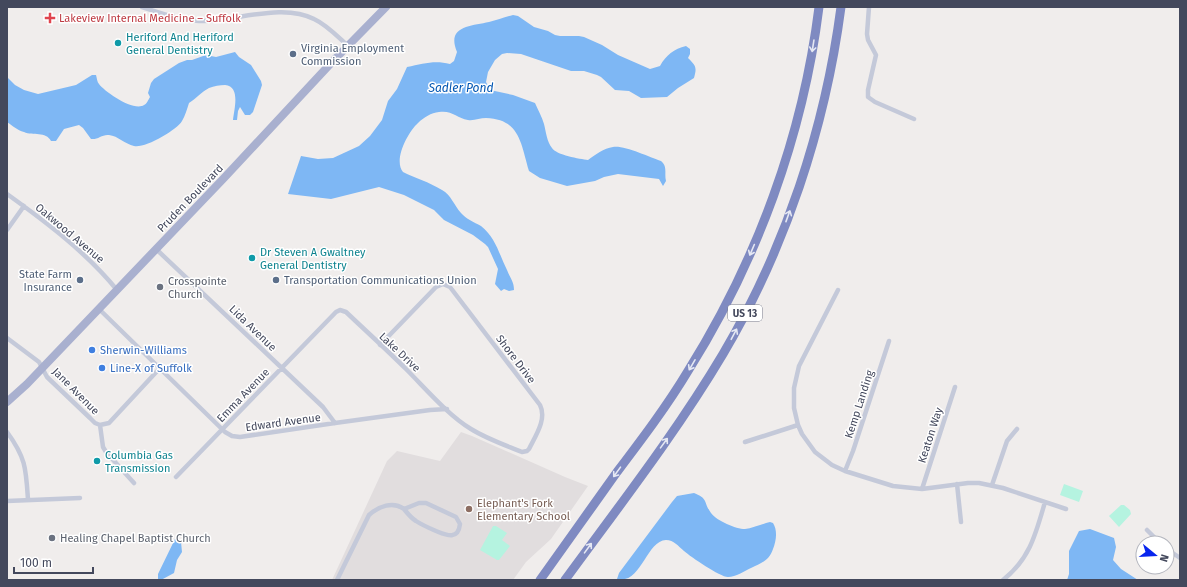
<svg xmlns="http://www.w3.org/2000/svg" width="1187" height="587" font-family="'Fira Sans',sans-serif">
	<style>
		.education { fill: #e1ddde }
		.green { fill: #b5f3e0 }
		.water { fill: #7eb7f4 }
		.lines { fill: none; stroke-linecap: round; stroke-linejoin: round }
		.minor { stroke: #c4c9d9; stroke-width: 4.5 }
		.primary { stroke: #a9b0cf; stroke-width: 8 }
		.motorway { stroke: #7f8ac1; stroke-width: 9 }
		.oneway { stroke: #e5e8f3 }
		.health-dot { fill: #e0444e; stroke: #fff; stroke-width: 1.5 }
		.culture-dot { fill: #0f9aa8; stroke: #fff; stroke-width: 1.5 }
		.service-dot { fill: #5c6f8a; stroke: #fff; stroke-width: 1.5 }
		.worship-dot { fill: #6b7280; stroke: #fff; stroke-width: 1.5 }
		.shop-dot { fill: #3f7fe0; stroke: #fff; stroke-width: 1.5 }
		.education-dot { fill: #8d6e63; stroke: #fff; stroke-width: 1.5 }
		.labels { text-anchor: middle; stroke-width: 3; stroke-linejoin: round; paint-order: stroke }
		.shield { fill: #fff; stroke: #7b7f8d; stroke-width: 1 }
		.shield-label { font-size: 10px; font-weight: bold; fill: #43485c }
		.health-label { font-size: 11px; fill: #be3a42; stroke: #fff; text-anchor: start }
		.culture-label { font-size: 11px; fill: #0d838f; stroke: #fff; text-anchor: start }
		.service-label { font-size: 11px; fill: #4e5e75; stroke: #fff; text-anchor: start }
		.street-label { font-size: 11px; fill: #43485c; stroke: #fff }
		.worship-label { font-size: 11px; fill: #5b616d; stroke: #fff; text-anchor: start }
		.shop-label { font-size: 11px; fill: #366cbe; stroke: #fff; text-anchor: start }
		.education-label { font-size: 11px; fill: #785e54; stroke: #fff; text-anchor: start }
		.water-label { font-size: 12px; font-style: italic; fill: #0055b2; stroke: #fff }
	</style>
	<rect width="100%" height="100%" fill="#f0edec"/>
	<!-- education -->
	<path class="education" d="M461,432L472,436L565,477L588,486L551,539L526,562L513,580H332L387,461L397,451L440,461Z"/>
	<!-- green -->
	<path class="green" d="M1064,484L1083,491L1079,502L1060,495Z
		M1121,505H1124L1130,510L1131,514L1119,527L1109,516Z
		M493,526H496L507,533L502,540L510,546L499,560H497L480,550Z"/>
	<!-- water -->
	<path class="water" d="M513,15L518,16L534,27L548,31L555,35L560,36H579L584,37L602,45L618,55L650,69L660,66C666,55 674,49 686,46L690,49V54L688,58C696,66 697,67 694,78L678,88L667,97L641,98L629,91L615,90L601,77L597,75L584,71H571L521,54L507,53L502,54L495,60L488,72L486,82L490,90L513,95L535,103C538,110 542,117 544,124C546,132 547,142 552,148C556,155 580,159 588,160C595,155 604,148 613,147C624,145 649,157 661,161C668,167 664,173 666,181L663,186L659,179L618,174L604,177L595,181L567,186L540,178L529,171C521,144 520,119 486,118C480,118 474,121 468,120C457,118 452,110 439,112C431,113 424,117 418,123C408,132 393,160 403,172C415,178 429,182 442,190C451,195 454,205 461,213C466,219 474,222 481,226C496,238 499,254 507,270C510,278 514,281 514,290L509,291L504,289L501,291L495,284L498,269L488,247L485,244L473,235L444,220L434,210L404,195L379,187L331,199L288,194L301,156L318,159L333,158L359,146L370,136L382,120L388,101L397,89L407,67C423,64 434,60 450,64L454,61L457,52C446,26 471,26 489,22C497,20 505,17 513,15Z
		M235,52L239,57L251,65L261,81L262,85L253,112L250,115H245L240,107L238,111L237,120H233C234,110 241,86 225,85C220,85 214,86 209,88C201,92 196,99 189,103C187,109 185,116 182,121C177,130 144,149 134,146C125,144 118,136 109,135C102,134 98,140 91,139L83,128L79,125L64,129L56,141H51C46,131 33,136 24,132C17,130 13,126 7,122V77L15,85L24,90L38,94L76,85L92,75H96C97,78 97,82 99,84C105,92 134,112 144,105C147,104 148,100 150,97L148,93L151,83L154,79L179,63L187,60H192L206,55L216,57Z
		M694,493C709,499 703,502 711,513C717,521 736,529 745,529C753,528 762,524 770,522L773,523C778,531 776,541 773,549C769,561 761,563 751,568C744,571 736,577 728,577C720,577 691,557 684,551C678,546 674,540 666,540C646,541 641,585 617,579L619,573L672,502L677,496Z
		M1090,529L1114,538L1116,547L1113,560L1121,569L1138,580H1067L1069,574V551L1079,531Z
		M175,539L179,540L181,542L182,552L177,560L174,573L161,580L158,579V574Z"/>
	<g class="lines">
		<!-- minor -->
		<path class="minor" d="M142,7C161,13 179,20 199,21C234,22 282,2 314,19C327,25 337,36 348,46
			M869,7L867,34L868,40L876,55L868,90V97L875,102L914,119
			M7,194C46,222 87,253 117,290
			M7,230L24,206
			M156,249L323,407L335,423
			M838,290L799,366L794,388V408L798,425L802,434L815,452L832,465L845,471L893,486L922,489L968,483H979L1003,488L1066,509
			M99,309L225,432L232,436L240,437L335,423L430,410L447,409
			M7,338L39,362L47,377L90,418L95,423L100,425
			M100,425L109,423L160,368
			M100,425L103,447L106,452L134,483
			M7,432C26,458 26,469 28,500
			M745,442L798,425
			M845,471L853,451L889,341
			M176,477L336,312L340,310L346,312C366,331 387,350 406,369C426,389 448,415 471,429C487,439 505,445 522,452L527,451L529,449C536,435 547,419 540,405L450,287L443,284L436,287L380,345
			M957,484L961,522
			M992,485L1007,441L1017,429
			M922,489L955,387
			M7,501L80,498
			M419,503H426L456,517L460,524C458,541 446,535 436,531C429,528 422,525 416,521C411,518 408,514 404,509Z
			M1147,530L1160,543
			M1167,549L1180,558
			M337,580L369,515C379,506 393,501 404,509
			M1003,580C1030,559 1036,533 1045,502"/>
		<!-- primary -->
		<path class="primary" d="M7,402L27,384L224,178L333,61L386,7"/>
		<!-- motorway -->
		<path class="motorway" d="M540,580C566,544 591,508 617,472C642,439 667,406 688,371C757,261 803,136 819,7
			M565,580C619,506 676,433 723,354C785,249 825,129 841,7"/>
	</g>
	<!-- one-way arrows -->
	<defs><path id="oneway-shaft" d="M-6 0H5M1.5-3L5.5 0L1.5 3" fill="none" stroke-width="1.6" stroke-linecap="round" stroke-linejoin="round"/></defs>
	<g class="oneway">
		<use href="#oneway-shaft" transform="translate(813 46) rotate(99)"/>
		<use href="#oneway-shaft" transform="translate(788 216) rotate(-70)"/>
		<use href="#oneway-shaft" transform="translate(752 250) rotate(113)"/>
		<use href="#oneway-shaft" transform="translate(734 334) rotate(-62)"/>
		<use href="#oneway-shaft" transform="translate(692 365) rotate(120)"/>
		<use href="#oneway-shaft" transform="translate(664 443) rotate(-54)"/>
		<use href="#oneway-shaft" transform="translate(617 472) rotate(126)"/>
		<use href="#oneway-shaft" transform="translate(588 548) rotate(-54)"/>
	</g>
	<!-- markers -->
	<path class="health-dot" d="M48 12h4v4h4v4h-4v4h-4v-4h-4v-4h4z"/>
	<g class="culture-dot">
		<circle cx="118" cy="43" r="4"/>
		<circle cx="252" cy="258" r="4"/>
		<circle cx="97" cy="461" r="4"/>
	</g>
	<g class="service-dot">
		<circle cx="293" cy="54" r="4"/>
		<circle cx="80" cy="280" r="4"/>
		<circle cx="276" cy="280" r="4"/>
	</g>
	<g class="worship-dot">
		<circle cx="160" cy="287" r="4"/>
		<circle cx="52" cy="538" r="4"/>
	</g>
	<g class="shop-dot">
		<circle cx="92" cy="350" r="4"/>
		<circle cx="102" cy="368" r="4"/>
	</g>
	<circle class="education-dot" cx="469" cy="509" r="4"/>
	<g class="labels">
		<!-- shield labels -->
		<rect class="shield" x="728" y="305" width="34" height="16" rx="3"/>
		<g class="shield-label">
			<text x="745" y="317">US 13</text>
		</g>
		<!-- health labels -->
		<g class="health-label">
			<text x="59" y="22">Lakeview Internal Medicine – Suffolk</text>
		</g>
		<!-- culture labels -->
		<g class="culture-label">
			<text x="126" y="41">Heriford And Heriford<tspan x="126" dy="13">General Dentistry</tspan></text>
			<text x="260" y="256">Dr Steven A Gwaltney<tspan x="260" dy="13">General Dentistry</tspan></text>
			<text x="105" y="459">Columbia Gas<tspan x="105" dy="13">Transmission</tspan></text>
		</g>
		<!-- service labels -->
		<g class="service-label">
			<text x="301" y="52">Virginia Employment<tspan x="301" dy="13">Commission</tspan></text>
			<text x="72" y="278" text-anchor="end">State Farm<tspan x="72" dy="13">Insurance</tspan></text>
			<text x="284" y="284">Transportation Communications Union</text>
		</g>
		<!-- street labels -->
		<g class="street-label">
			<text transform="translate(190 198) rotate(-46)" y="4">Pruden Boulevard</text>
			<text transform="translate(70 233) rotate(40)" y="4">Oakwood Avenue</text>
			<text transform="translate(253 328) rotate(44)" y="4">Lida Avenue</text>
			<text transform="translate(400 352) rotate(43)" y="4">Lake Drive</text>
			<text transform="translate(516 359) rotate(53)" y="4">Shore Drive</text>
			<text transform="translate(76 391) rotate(45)" y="4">Jane Avenue</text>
			<text transform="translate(243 395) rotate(-46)" y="4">Emma Avenue</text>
			<text transform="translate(859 404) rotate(-72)" y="4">Kemp Landing</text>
			<text transform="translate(283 422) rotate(-8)" y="4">Edward Avenue</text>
			<text transform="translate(930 435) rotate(-72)" y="4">Keaton Way</text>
		</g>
		<!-- worship labels -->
		<g class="worship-label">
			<text x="168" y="285">Crosspointe<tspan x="168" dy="13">Church</tspan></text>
			<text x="60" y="542">Healing Chapel Baptist Church</text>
		</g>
		<!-- shop labels -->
		<g class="shop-label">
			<text x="100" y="354">Sherwin-Williams</text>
			<text x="110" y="372">Line-X of Suffolk</text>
		</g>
		<!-- education labels -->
		<g class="education-label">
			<text x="477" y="507">Elephant's Fork<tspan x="477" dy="13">Elementary School</tspan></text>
		</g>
		<!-- water labels -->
		<g class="water-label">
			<text x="461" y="92">Sadler Pond</text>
		</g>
	</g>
	<!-- border -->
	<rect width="1187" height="587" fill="none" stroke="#43485c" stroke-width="16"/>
	<!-- north arrow -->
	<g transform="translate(1155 555) rotate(108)"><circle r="19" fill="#ffffff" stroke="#b4b6be"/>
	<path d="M0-3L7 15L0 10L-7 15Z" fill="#0825ee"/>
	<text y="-6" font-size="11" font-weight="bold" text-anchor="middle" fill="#43485c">N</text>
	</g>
	<!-- scale -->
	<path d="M14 567v6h79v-6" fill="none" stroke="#43485c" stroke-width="2"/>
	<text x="20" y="567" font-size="12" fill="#43485c" stroke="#ffffff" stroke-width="3" paint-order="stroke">100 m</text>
</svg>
